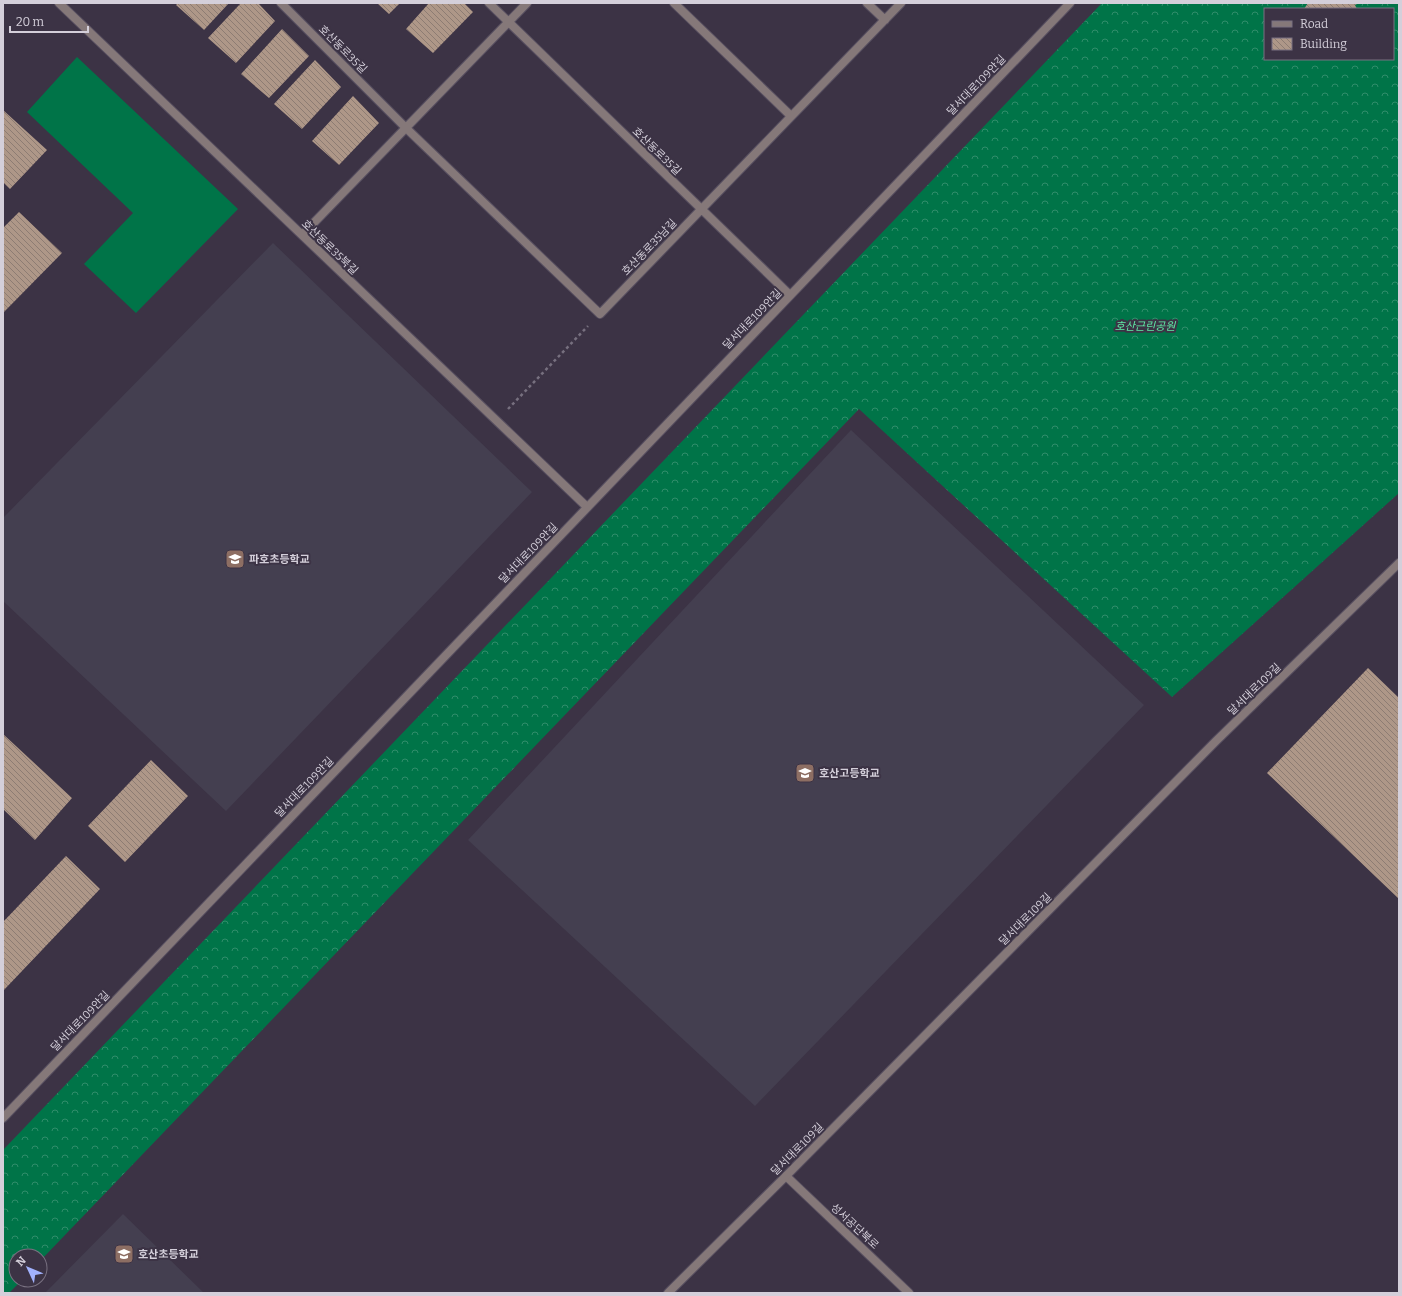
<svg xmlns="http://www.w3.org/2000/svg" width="1402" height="1296" font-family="Bitter,'Noto Sans KR',serif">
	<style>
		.education { fill: #443f50 }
		.forest { fill: url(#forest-crowns); fill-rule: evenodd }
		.garden { fill: #007448 }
		.building { fill: url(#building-back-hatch) }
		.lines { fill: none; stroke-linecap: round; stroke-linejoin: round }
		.minor-casing { stroke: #574f60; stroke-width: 10 }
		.tertiary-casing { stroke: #574f60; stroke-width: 10 }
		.path { stroke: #77707f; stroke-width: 2.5; stroke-dasharray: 3 3; stroke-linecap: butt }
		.minor { stroke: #857879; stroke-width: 8 }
		.tertiary { stroke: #857879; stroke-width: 8 }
		.labels { text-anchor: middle; stroke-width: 4; stroke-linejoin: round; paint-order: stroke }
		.street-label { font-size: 11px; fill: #d4cfda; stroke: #3c3345 }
		.park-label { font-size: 11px; font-style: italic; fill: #5feca6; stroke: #3c3345 }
		.poi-label { font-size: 11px; font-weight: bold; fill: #d4cfda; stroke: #3c3345; text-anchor: start }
	</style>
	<defs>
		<pattern id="forest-crowns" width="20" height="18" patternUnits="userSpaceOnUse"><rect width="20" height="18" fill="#007448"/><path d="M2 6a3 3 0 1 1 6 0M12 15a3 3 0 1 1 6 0" fill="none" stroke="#308d6a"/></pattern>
		<pattern id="building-back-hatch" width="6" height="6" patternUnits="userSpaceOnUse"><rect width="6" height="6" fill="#ae9788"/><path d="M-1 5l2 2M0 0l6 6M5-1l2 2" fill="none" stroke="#8d7c73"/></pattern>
	</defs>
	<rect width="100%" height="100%" fill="#3c3345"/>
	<!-- education -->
	<path class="education" d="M273,243L532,492L226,811L3,601V518Z
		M851,430L1144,705L755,1106L468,840Z
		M123,1214L204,1293H45Z"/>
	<!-- forest -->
	<path class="forest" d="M1102,3H1399V493L1172,697L859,409L40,1261V1256H16V1280H22L9,1293H3V1150ZM1265,9H1393V59H1265Z"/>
	<!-- garden -->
	<path class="garden" d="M77,57L238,209L136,313L84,264L133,213L27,112Z"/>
	<!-- building -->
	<path class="building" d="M178,3H229L204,30L176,5Z
		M241,3H258L275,21L236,63L208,38Z
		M377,3H400L389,14Z
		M429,3H464L473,12L433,53L406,29Z
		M1308,3H1359L1355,5L1357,9H1304Z
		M282,29L309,56L269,98L241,74Z
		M315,60L341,87L302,129L274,104Z
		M353,96L379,123L339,165L312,141Z
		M3,110L47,150L10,189L3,182Z
		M19,212L62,253L3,313V228Z
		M1368,668L1399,698V899L1267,773Z
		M3,734L72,798L35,840L3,809Z
		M151,760L188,796L125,862L88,826Z
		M66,856L100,889L3,991V922Z"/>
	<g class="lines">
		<!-- minor casing -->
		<g class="minor-casing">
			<path id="minor" d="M59,3L587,507
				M281,3L406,128L600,314L901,3
				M489,3L790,295
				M674,3L791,116
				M867,3L885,20
				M302,235L527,3
				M786,1176L909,1293"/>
		</g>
		<!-- tertiary casing -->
		<g class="tertiary-casing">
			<path id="tertiary" d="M3,1118L1070,3
				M668,1293L786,1176L1216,741L1399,563"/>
		</g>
		<!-- path -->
		<path class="path" d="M508,409L588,326"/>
		<!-- minor -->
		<use href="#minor" class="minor"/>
		<!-- tertiary -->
		<use href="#tertiary" class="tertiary"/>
	</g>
	<!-- icons -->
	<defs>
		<g id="school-square" transform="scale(1)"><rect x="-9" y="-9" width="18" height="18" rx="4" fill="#8d6e63" stroke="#3c3345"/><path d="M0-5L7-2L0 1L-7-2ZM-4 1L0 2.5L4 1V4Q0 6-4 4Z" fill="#fff"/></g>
	</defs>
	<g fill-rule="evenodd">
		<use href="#school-square" x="235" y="559"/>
		<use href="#school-square" x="805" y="773"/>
		<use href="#school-square" x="124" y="1254"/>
	</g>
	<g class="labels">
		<!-- street labels -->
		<g class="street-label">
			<text transform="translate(343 49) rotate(45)" y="4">호산동로35길</text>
			<text transform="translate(976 85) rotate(-46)" y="4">달서대로109안길</text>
			<text transform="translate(657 151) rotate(44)" y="4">호산동로35길</text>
			<text transform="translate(330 247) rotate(44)" y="4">호산동로35북길</text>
			<text transform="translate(649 247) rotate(-46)" y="4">호산동로35남길</text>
			<text transform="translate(752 319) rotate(-46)" y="4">달서대로109안길</text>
			<text transform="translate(528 553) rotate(-46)" y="4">달서대로109안길</text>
			<text transform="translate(1254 689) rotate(-44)" y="4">달서대로109길</text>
			<text transform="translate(304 787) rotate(-46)" y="4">달서대로109안길</text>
			<text transform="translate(1025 919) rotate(-45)" y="4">달서대로109길</text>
			<text transform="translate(80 1021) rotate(-46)" y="4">달서대로109안길</text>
			<text transform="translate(797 1149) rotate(-45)" y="4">달서대로109길</text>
			<text transform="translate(855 1226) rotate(43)" y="4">성서공단북로</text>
		</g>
		<!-- park labels -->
		<g class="park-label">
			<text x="1145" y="330">호산근린공원</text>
		</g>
		<!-- poi labels -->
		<g class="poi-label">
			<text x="249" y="563">파호초등학교</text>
			<text x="819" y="777">호산고등학교</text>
			<text x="138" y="1258">호산초등학교</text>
		</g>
	</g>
	<!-- border -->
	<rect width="1402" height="1296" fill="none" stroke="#d4cfda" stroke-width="8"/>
	<!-- legend -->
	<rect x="1264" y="8" width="130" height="52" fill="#3c3345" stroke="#797181"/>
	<rect x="1272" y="21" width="20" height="6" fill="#857879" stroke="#797181"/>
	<text x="1300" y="28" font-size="12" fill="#d4cfda">Road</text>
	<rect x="1272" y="38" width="20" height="12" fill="url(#building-back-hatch)" stroke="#797181"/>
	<text x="1300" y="48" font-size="12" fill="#d4cfda">Building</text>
	<!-- north arrow -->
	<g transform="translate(28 1268) rotate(314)"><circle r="19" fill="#3c3345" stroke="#797181"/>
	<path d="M0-3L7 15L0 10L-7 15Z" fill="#a2b2fd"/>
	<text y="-6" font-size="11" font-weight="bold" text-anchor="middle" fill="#d4cfda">N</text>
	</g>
	<!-- scale -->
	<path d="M10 26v6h78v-6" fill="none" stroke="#d4cfda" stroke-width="2"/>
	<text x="16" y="26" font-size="12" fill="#d4cfda" stroke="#3c3345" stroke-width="3" paint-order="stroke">20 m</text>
</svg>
